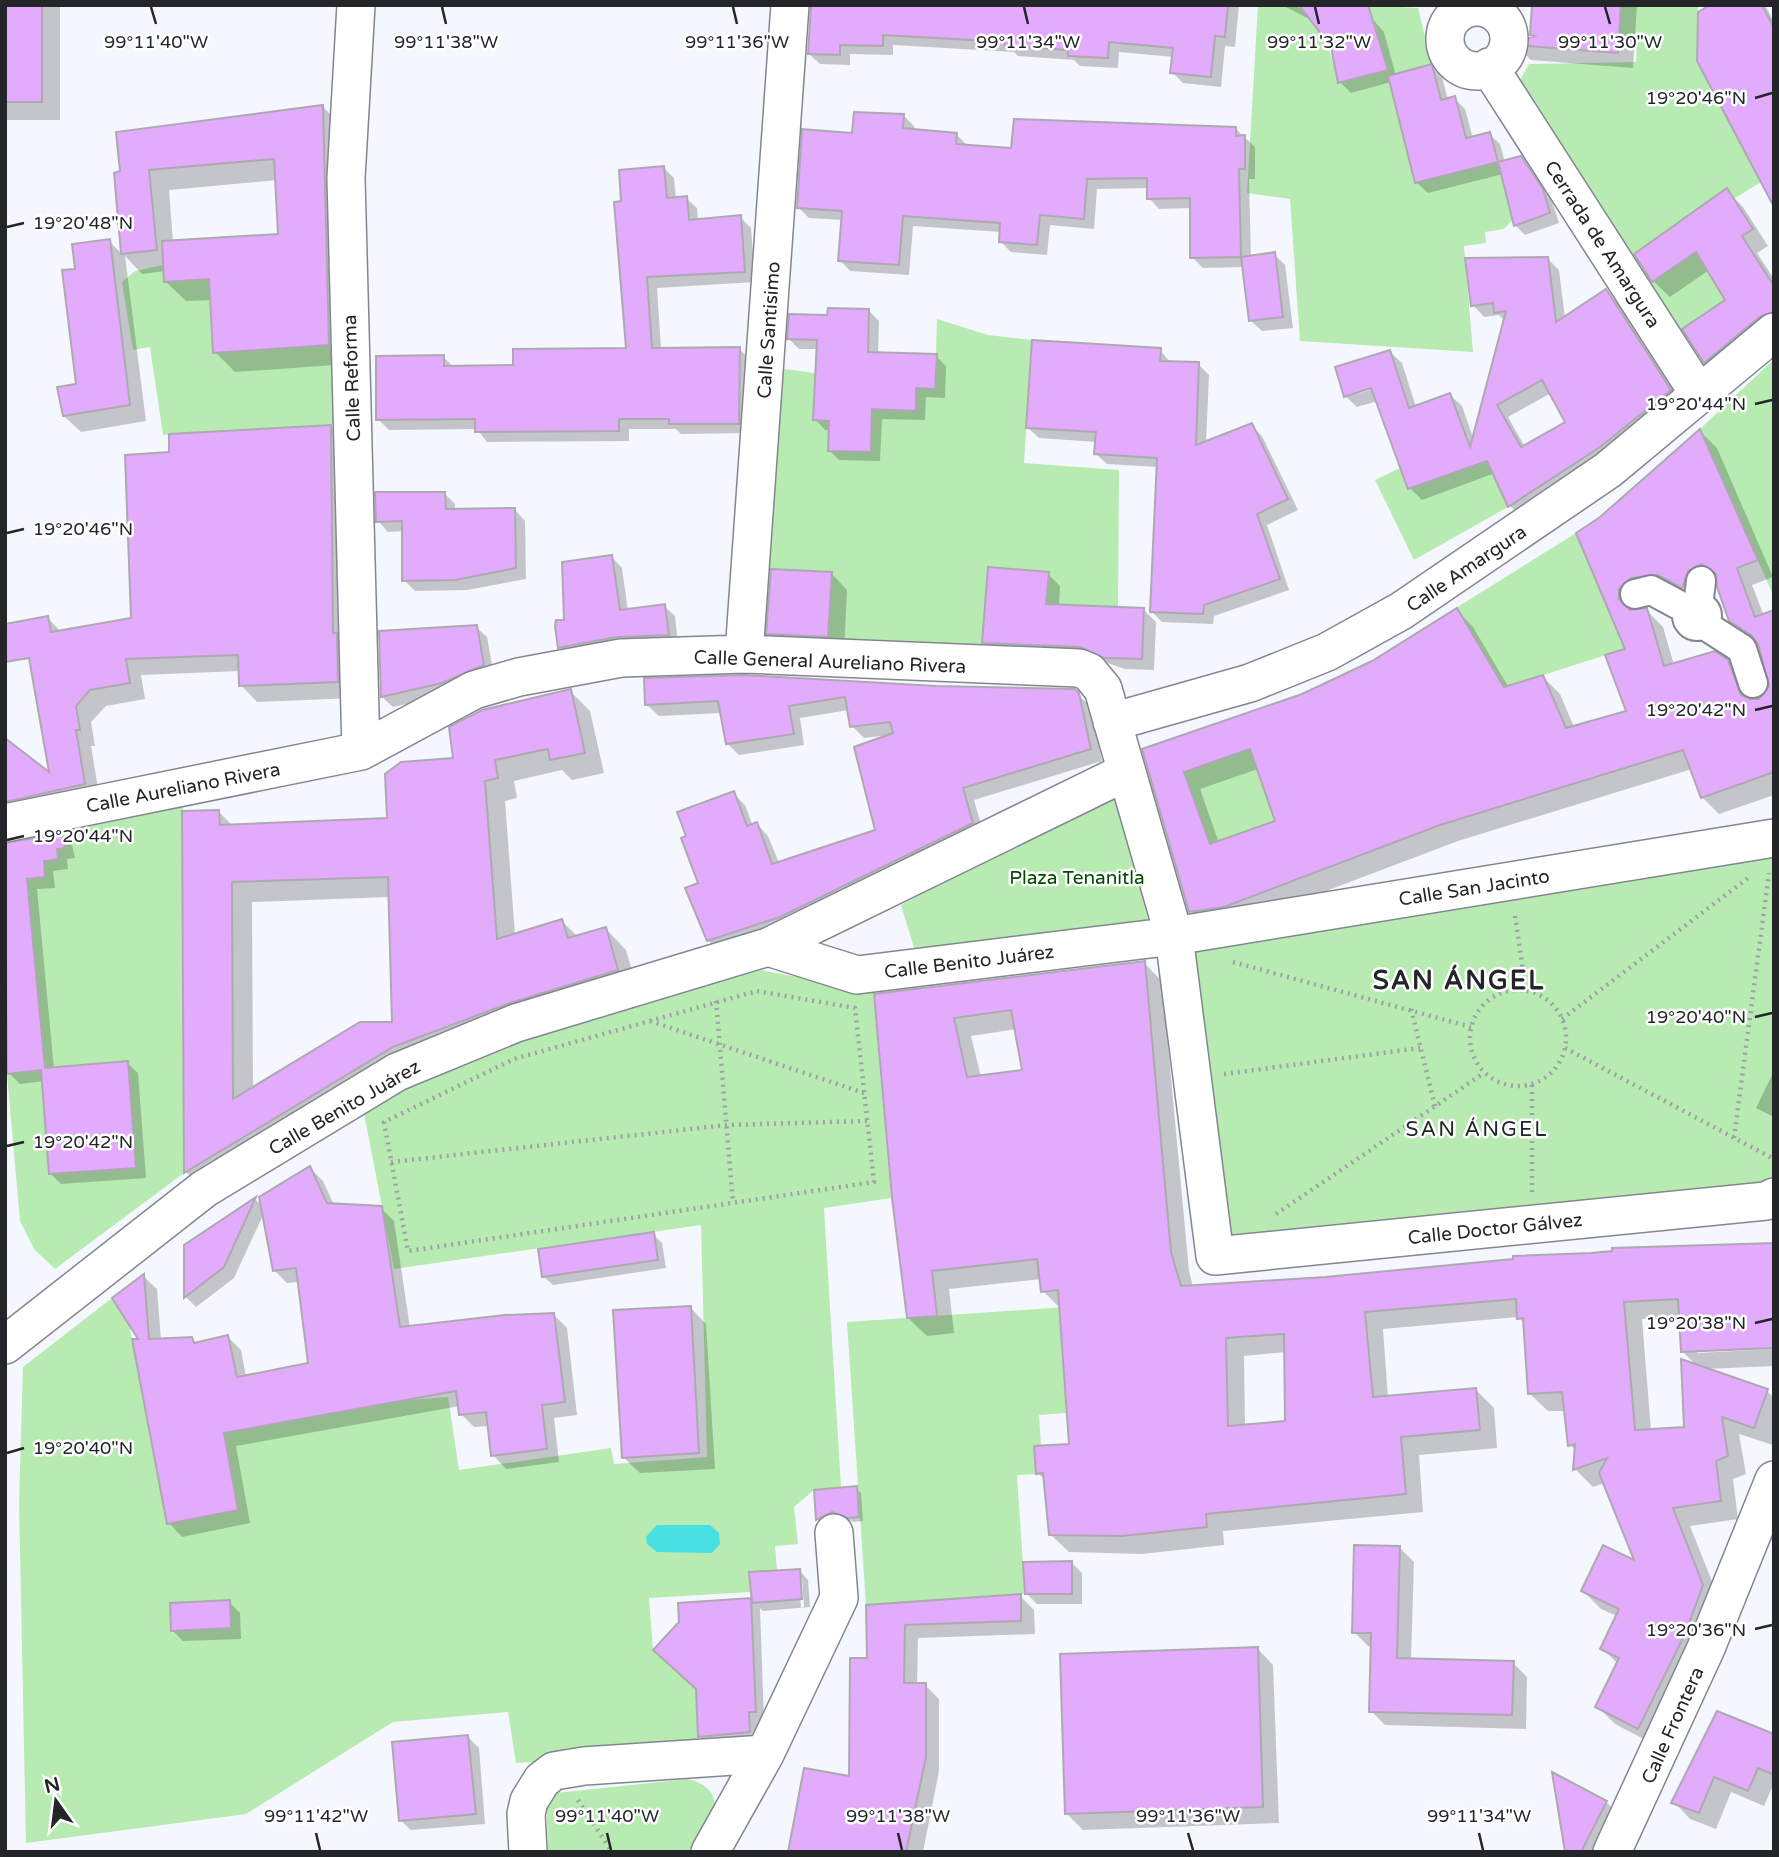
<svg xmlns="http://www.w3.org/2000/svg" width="1779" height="1857" font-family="'Varela Round',sans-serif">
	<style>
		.green { fill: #b7ebb1 }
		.water { fill: #47e0e3 }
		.shadow { fill: #0003; fill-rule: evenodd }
		.building { fill: #e2abfc; stroke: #afa8b3; stroke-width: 2; fill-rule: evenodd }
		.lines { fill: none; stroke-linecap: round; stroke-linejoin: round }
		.pedestrian-casing { stroke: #838691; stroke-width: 32 }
		.minor-casing { stroke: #838691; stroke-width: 40 }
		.path { stroke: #9fa1a6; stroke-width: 4.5; stroke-dasharray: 2 5; stroke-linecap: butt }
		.pedestrian { stroke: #fff; stroke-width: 28 }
		.minor { stroke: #fff; stroke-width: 37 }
		.ticks { fill: none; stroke: #232529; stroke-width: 2.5 }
		.labels { text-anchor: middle; stroke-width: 5; stroke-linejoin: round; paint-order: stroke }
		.street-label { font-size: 19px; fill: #232529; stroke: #fff }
		.park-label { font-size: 19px; fill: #004b00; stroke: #fff }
		.neighbourhood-label { font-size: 21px; letter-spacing: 2px; fill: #232529; stroke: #fff }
		.district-label { font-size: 26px; font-weight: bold; letter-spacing: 2px; fill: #232529; stroke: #fff }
		.ticks-label { font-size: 18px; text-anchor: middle; fill: #232529; stroke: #fff; stroke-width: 5; stroke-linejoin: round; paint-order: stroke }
	</style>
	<rect width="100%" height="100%" fill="#f5f7fe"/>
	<!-- green -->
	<path class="green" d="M1258,5C1268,5 1281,3 1291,5C1322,11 1332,59 1339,83L1387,70L1376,27L1363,5L1418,8L1432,64L1397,112L1415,183L1498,162L1503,182L1537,193L1504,229L1485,232L1486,243L1464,246L1473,352L1300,341L1290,199L1247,193Z
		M1621,5H1698L1697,61L1761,182L1722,206L1716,196L1628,257L1515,89L1529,64L1636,62L1637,41L1619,40Z
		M1696,252L1725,300L1676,333L1647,286Z
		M163,265L164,282L230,278L214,352L334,344V424L163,435L150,347L133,350L122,282L135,271Z
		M937,319L988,335L1032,340L1024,463L1119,470L1118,607L1087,606L1085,657L1042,655L1049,572L989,567L981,653L828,647L831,572L760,569L777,368L815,373L813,420L829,421L828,451L871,452L872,409L915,411L916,388H935Z
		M1772,361L1774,364V597L1700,429Z
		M1487,461L1508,507L1414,560L1375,480L1400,468L1409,489Z
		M1576,533L1625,649L1502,688L1456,608Z
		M1250,749L1275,821L1210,844L1184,772Z
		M1114,793L1150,927L915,951L901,905Z
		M183,803L184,1173L55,1269L34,1249L20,1221L7,1074L27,879L45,877L44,861L58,859L57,849L65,847L61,827Z
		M1774,849V1178L1769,1182L1225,1241L1185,947Z
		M761,970L873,991L891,1198L824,1208L841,1488L814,1490L794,1507L798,1544L775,1546L777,1570L749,1572L751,1592L649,1598L653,1650L676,1671L696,1677L698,1751L516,1763L508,1712L393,1722L246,1814L26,1843L19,1502L23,1367L112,1298L129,1324L168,1524L238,1510L224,1433L410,1400L448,1397L459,1470L611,1448L614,1464L707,1457L701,1225L394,1269L364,1113L405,1088L512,1040Z
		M1110,1304L1135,1327L1061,1332L1066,1413L1039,1415L1041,1446L1036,1474L1017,1475L1025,1594L866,1605L847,1322Z
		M689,1779C732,1792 711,1823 699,1852H548L546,1794Z"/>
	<!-- water -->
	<path class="water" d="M657,1525H710L719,1533L720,1544L712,1553L657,1552L647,1544L646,1537Z"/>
	<!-- shadow -->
	<path class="shadow" d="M5,5H60V120H5Z
		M813,5H1239L1235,47L1225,46L1221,87L1183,83L1172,72L1174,57L1119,52L1118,68L1080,66L1074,60L1018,56L1014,52L893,45V55L850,54V65L820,64L809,54Z
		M1282,5H1360L1384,32L1396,76L1431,66L1442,77L1448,100L1454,98L1465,109L1473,138L1489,134L1500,144L1505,162L1521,158L1552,201L1559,223L1525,235L1515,225L1503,174L1428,193L1417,183L1391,82L1351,93L1340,82L1333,46L1315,22Z
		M1534,5H1637L1633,68L1531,60L1515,44L1535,37L1532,35Z
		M1714,5H1765L1774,22V189Z
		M322,106L343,127L349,364L235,372L215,352L212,300L186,301L165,281V271L142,274L125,256L146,421L81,432L64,416L78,385L77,270L109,241L122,254L116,174ZM277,180L280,236L173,242L169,190Z
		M904,116L914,126V130L956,134L967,145L1013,150L1235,128L1255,147V179H1249L1251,257L1274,254L1285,265L1293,328L1262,331L1251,321L1244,267L1203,268L1192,257V208L1159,209L1149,198V188L1097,189L1094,229L1050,225L1047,255L1011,252L1000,241L1001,232L913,226L909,275L850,271L840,260L843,220L809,218L798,207L854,134Z
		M663,167L674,178L676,198H686L697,208L698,221L740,217L751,228L755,282L657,288L661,349H739L750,359L749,433L681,434L676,429H629V441L487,442L477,429L389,430L378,419L443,357L454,367H514L628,350L623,203Z
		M1727,191L1743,207L1768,246L1757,253L1774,279V334L1721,378L1705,362L1728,300L1709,270L1670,297L1653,281Z
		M1548,259L1559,270L1565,318L1606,291L1618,303L1682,402L1522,517L1510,506L1495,473L1422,500L1410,488L1378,401L1357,407L1345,396L1390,352L1402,363L1416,407L1450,395L1462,406L1474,440L1506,322L1499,315L1484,317L1473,305ZM1379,383L1380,387L1350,396V393ZM1551,393L1568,423L1525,447L1508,417Z
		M869,311L879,321L878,354L936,356L946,366L945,398L926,397L925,420L882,419L880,461L839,460L829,450L830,430H825L815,419L818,349H799L789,339L829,317Z
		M1160,350L1171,363L1198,364L1209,375L1206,443L1251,425L1262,436L1298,510L1267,525L1289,590L1214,616L1213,624L1162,622L1151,611L1158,467L1107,464L1096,454L1097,442L1039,438L1028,428Z
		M331,426L347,443L354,698L257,702L241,685L240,671L141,675L145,699L106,706L91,722L95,746H91L100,800L5,815V732L6,741L51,776L48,618L61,632L132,619L171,453Z
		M1700,431L1717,448L1773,577L1752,585L1764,616L1774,612V795L1719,814L1702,797L1692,769L1458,841L1242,923L1208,928L1191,911L1144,750L1303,696L1372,662L1457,610L1473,627L1509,688L1543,677L1560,694L1574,727L1628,712L1627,650L1601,518ZM1711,582L1719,583L1731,620L1760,645L1771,688L1758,701L1753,700L1745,679L1727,661L1674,665L1663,627L1646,610L1635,611L1636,606L1677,592L1699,603ZM1258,769L1277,822L1219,843L1200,789Z
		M445,494L455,504V510H515L525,521L526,579L467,590L415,591L404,580V531L388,532L378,521Z
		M612,557L622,568L628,611L664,606L675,616L678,645L571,658L560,647Z
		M831,573L847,590L844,652L785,650L768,633Z
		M1048,574L1060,586L1059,606L1144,610L1156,622L1154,670L1125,669L1093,658L996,654L984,642Z
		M476,627L487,637L494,676L453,693L393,707L382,697L381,632Z
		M936,688L1074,691L1090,706L1102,761L974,800L984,835L720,952L708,940L701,884L733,793L745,805L753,826L757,824L768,836L779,863L877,831L889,735L864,738L852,726L849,710L800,718L804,745L739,755L727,743L722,713L659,716L647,705Z
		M570,691L590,711L604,773L572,780L562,770L514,781L517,798L505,801L515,935L562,921L578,937L606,929L626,950L638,990L531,1023L206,1192L186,1172L184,813L219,812L233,826L388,820L455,760ZM390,897L394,1023L253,1089L252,902Z
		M61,835L72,845L75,858L67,859L68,869L53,871L55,888L37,889L54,1069L127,1063L138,1073L146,1178L61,1184L51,1174L44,1081L20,1084L9,1073L5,1029V845Z
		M1144,963L1162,981L1189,1271L1193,1287L1774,1245L1697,1349V1353L1774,1349V1366L1705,1369L1767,1391L1774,1398V1441L1773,1445L1739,1434L1746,1474L1733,1479L1738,1519L1690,1526L1721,1604L1657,1746L1615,1724L1597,1706L1618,1664L1602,1648L1617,1616L1601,1609L1583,1591L1637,1564L1605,1483L1593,1487L1575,1469L1576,1451L1570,1445L1566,1411H1548L1529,1393L1526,1325L1518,1317L1383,1329L1388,1398L1476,1390L1494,1408L1497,1448L1419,1455L1423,1512L1223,1531L1224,1545L1142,1554L1069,1552L1050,1534L1046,1481L1038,1473L1071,1445L1061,1309L1043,1291L1041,1279L949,1289L954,1333L927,1336L908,1318L876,996ZM1017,1029L1024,1072L981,1077L971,1036ZM1681,1317L1682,1351L1698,1367L1686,1429L1651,1431L1642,1319ZM1286,1352L1287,1423L1245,1426L1244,1356Z
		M1774,1071V1117L1756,1108Z
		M310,1168L323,1181L334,1205L381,1208L394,1221L410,1328L554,1315L567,1328L577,1415L554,1418L559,1462L506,1469L493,1455L489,1426L474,1427L461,1414L460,1406L236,1446L250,1523L182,1537L169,1523L141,1341L144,1277L157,1289L161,1340L192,1339L197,1344L228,1337L241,1350L246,1377L310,1365L299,1282L287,1283L274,1270L264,1213L234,1278L196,1307L186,1297V1246L256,1200L262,1206Z
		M653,1234L662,1243L666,1268L553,1285L544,1277Z
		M690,1307L706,1324L715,1469L640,1473L623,1457Z
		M856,1488L861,1493L863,1521L854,1522L837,1516L822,1524L818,1519L815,1492Z
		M1400,1548L1414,1562L1411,1660L1513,1663L1527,1677L1526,1729L1385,1725L1371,1711L1372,1646H1368L1354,1632Z
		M1071,1562L1082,1573V1604H1037L1026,1593Z
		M799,1570L808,1580L810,1607L763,1611L760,1608L764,1721H758L759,1741L710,1746L700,1737L750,1600L754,1604L751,1574ZM799,1578H802L804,1607L801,1608Z
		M1020,1596L1034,1610L1035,1634L918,1638L917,1685H925L939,1699V1771L923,1852H790L851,1778L869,1660L868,1607Z
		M229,1602L240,1613L241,1639L183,1641L173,1631Z
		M1257,1648L1273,1665L1279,1823L1083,1830L1067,1814Z
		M1774,1736V1783L1764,1806L1731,1792L1716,1829L1690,1819L1674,1802Z
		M468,1737L479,1748L485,1824L411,1830L400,1820Z
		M1606,1802L1615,1811L1595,1852H1567Z
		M121,1850L123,1852H35Z"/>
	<!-- building -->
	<path class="building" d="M5,5H42V102H5Z
		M811,5H1228L1225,37L1215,36L1211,77L1170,73L1173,48L1109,42L1108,58L1068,56V50L1005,46V42L883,35V46L840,45V55L808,54Z
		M1299,5H1368L1388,70L1338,83L1331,47Z
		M1532,5H1621L1618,53L1513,45V42L1534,36L1530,35Z
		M1710,5H1762L1774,28V207L1697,61L1698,12Z
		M1432,64L1441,100L1455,96L1466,138L1490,132L1498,162L1415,183L1388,76Z
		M323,105L329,345L213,353L209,279L164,282L162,241L278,234L274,159L149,170L157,250L121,254L114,173L120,171L116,132Z
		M854,112L904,114L903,128L957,133L956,144L1011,148L1014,119L1236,127V136L1245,135V169H1239L1241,257L1190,258V198L1147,199V178L1087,179L1084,219L1040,215L1037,245L999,242L1000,223L903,216L899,265L838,261L842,211L797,208L802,129L852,133Z
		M1521,156L1543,189L1550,213L1514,226L1498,162Z
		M664,166L667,198L687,196L689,220L741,215L745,272L647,277L652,348L740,347L739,424H669V419H619V431L475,432V419L376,420V356L444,355V366L513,365V349L626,348L614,202L621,201L619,170Z
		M1727,188L1753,229L1742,236L1774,286V312L1761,316L1704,363L1682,329L1725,300L1696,252L1652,282L1634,254Z
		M110,239L130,405L63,416L57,387L76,384L62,270L75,269L72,244Z
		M1275,252L1283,317L1249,321L1241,257Z
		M1548,257L1556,322L1606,289L1671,390L1600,447L1508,507L1487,461L1408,489L1371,388L1344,397L1335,367L1390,350L1409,408L1450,393L1470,447L1506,311L1494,313L1493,303L1471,306L1465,258ZM1542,380L1565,422L1521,447L1497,405Z
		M828,308L869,309L868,352L937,354L935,389L916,388V411L872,409L871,452L828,451L829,421L813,420L817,340L787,339L789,314L827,315Z
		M1032,340L1161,348L1160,361L1199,362L1196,445L1252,423L1288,499L1257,514L1280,579L1204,605L1203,614L1150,612L1157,458L1094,454L1096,432L1026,428Z
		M331,425L333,633H337L338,682L239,686L238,655L126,659L130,683L90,690L76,706L80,730H76L85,784L5,802V738L49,772L29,658L5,662V624L48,616L51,632L131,618L125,455L169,452V434Z
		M1700,429L1758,560L1737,568L1755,617L1774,610V772L1701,798L1683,750L1440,825L1224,907L1189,912L1142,749L1302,694L1372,661L1457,608L1504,687L1543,675L1566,728L1626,711L1605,655L1625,649L1576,533L1600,517ZM1702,564L1716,574L1717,587L1729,621L1751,635L1758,644L1769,686L1759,699H1750L1741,695L1728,660L1715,651L1664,666L1647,608L1630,610L1619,599V589L1631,578L1658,575L1682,588L1688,571ZM1250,749L1275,821L1210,844L1184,772Z
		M375,492H445L446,509L515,508L516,568L455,580L402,581V521L376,522Z
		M612,555L620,610L665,604L669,635L617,637L558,648L555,626L556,620H564L562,562Z
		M988,567L1049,572L1046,604L1144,608L1142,659L1104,658L1080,647L982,643Z
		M771,569L832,572L828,637L766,634Z
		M477,625L484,665L442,683L381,697L379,631Z
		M744,675L936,686L1075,689L1079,693L1091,749L963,788L973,823L780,917L707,941L685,888L698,883L681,838L686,836L677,812L734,791L747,826L757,822L772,864L875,830L854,747L893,733L890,722L850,727L845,697L789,706L794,734L726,744L718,701L645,705L644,678Z
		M571,689L585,753L550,760L548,749L495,760L498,778L485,781L497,939L562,919L568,938L606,927L618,970L510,1003L393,1047L184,1173L182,811L219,810L220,825L387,818L385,774L401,762L453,758L449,727L482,710ZM388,877L392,1022H360L233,1099L232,882Z
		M62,833L65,848L57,849L58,859L44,861L45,877L27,879L45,1068L128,1061L136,1168L49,1174L41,1070L7,1074L5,843Z
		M1145,961L1171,1252L1181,1286L1325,1277L1513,1259V1256L1591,1253L1612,1251V1248L1774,1243V1348L1681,1352L1678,1299L1624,1302L1635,1430L1684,1427L1681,1359L1768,1389L1754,1428L1722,1417L1728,1456L1716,1461L1721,1501L1673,1508L1703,1585L1685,1634L1638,1729L1595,1707L1619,1658L1600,1649L1619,1609L1581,1591L1603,1545L1634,1560L1599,1473L1607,1458L1573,1470L1575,1444L1568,1446L1562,1392L1528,1394L1523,1318L1517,1319L1516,1299L1365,1312L1373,1397L1476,1388L1480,1430L1401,1437L1406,1494L1206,1514L1207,1527L1122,1536L1049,1535L1043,1473L1036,1474L1034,1446L1069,1444L1058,1290L1041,1292L1037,1259L932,1271L937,1316L907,1318L892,1198L874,994ZM1011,1010L1022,1070L967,1077L954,1018ZM1284,1334L1285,1421L1228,1426L1226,1338Z
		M310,1166L327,1203L382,1206L400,1327L505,1315L554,1313L565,1402L542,1405L547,1449L491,1456L486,1412L459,1415L456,1391L224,1433L238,1510L167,1524L132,1339H138L112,1298L144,1274L149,1339L192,1337L194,1343L228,1335L237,1377L308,1363L296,1268L273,1271L259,1197Z
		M256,1197L224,1267L184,1298V1245Z
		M654,1232L658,1260L542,1277L538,1249Z
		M691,1306L699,1453L622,1458L613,1310Z
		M857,1486L859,1517L847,1518L832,1512L816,1520L814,1490Z
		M1354,1545L1400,1546L1397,1658L1514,1661L1512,1715L1369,1712L1371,1633H1352Z
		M1072,1561V1594H1025L1023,1562Z
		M800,1569L802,1599L752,1603L749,1572Z
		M1021,1594V1621L905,1625L904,1683H926V1757L906,1852H788L804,1768L849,1776L850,1658H867L866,1605Z
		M751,1598L756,1712H749L750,1732L698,1737L696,1689L653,1650L679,1622L678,1603Z
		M230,1600L231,1628L171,1631L170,1603Z
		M1258,1647L1263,1807L1065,1814L1060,1654Z
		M1717,1711L1774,1734V1775L1758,1768L1748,1791L1714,1777L1699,1813L1671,1803Z
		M468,1735L476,1814L399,1821L392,1742Z
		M1552,1772L1607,1801L1581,1852H1565Z"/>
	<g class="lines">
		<!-- pedestrian casing -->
		<g class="pedestrian-casing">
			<path id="pedestrian" d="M1635,594L1651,590L1688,610
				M1687 616a10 10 0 1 1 20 0a10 10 0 1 1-20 0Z
				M1698,606L1701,581
				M1703,624L1742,649L1753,683"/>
		</g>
		<!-- minor casing -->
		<g class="minor-casing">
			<path id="minor" d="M356,5L346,178L361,751
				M1445 39a32 32 0 1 1 64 0a32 32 0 1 1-64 0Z
				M1489,67L1699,394
				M744,654L790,5
				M1112,722L1250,683L1327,652L1401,611L1608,470L1774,332
				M5,823L361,751L474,690L519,677L621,658L744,654L1079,668L1089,672L1103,689L1174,936L1215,1256L1766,1201L1774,1197
				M768,947L857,975L1174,936L1774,838
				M5,1345L204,1189L397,1072L516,1023L768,947L1126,772
				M528,1852L526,1814L529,1801L542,1780L554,1771L584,1766L765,1754
				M710,1852L765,1754L839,1598L834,1533
				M1612,1852L1706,1648L1774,1480"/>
		</g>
		<!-- path -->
		<path class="path" d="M1515,916L1526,991
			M1233,962L1471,1027
			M1470 1038a48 48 0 1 1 96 0a48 48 0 1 1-96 0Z
			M757,991L855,1008L874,1182L408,1251L384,1122L514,1059Z
			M716,1001L733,1203
			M1411,1009L1435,1106
			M1562,1019L1748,878
			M650,1021L864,1093
			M1565,1048L1774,1159
			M1224,1074L1420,1048
			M1734,1138L1769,873
			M391,1162L727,1125L867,1121
			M1532,1192V1084
			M1276,1214L1484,1073
			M578,1800L612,1852"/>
		<!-- pedestrian -->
		<use href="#pedestrian" class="pedestrian"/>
		<!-- minor -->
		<use href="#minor" class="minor"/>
	</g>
	<!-- ticks -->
	<path class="ticks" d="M151,7L156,24M442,7L446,24M733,7L737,24M1024,7L1028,24M1315,7L1319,24M1605,7L1610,24M1755,98L1772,93M7,227L24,223M1755,404L1772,400M7,533L24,529M1755,710L1772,706M7,840L24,836M1755,1017L1772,1013M7,1146L24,1142M1755,1323L1772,1319M7,1453L24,1448M1755,1629L1772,1625M316,1833L320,1850M607,1833L611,1850M898,1833L902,1850M1188,1833L1193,1850M1479,1833L1483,1850"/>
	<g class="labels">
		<!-- street labels -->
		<g class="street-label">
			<text transform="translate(1603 244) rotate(57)" y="7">Cerrada de Amargura</text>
			<text transform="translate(768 330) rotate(-86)" y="7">Calle Santisimo</text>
			<text transform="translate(351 378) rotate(-92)" y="7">Calle Reforma</text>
			<text transform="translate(1466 568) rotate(-34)" y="7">Calle Amargura</text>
			<text transform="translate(830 661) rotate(2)" y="7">Calle General Aureliano Rivera</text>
			<text transform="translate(183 787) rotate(-11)" y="7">Calle Aureliano Rivera</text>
			<text transform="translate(1474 887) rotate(-9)" y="7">Calle San Jacinto</text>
			<text transform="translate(969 961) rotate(-7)" y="7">Calle Benito Juárez</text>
			<text transform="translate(344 1107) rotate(-30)" y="7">Calle Benito Juárez</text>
			<text transform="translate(1495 1228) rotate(-6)" y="7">Calle Doctor Gálvez</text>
			<text transform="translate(1672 1725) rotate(-66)" y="7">Calle Frontera</text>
		</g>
		<!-- park labels -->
		<g class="park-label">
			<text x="1077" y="884">Plaza Tenanitla</text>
		</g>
		<!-- neighbourhood labels -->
		<g class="neighbourhood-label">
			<text x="1477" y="1136">SAN ÁNGEL</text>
		</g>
		<!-- district labels -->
		<g class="district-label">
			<text x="1459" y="989">SAN ÁNGEL</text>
		</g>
	</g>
	<g class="ticks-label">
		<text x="156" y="48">99°11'40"W</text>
		<text x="446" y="48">99°11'38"W</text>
		<text x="737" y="48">99°11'36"W</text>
		<text x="1028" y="48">99°11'34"W</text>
		<text x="1319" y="48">99°11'32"W</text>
		<text x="1610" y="48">99°11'30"W</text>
		<text x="1696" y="104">19°20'46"N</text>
		<text x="83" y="229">19°20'48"N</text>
		<text x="1696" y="410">19°20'44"N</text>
		<text x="83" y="535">19°20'46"N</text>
		<text x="1696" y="716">19°20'42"N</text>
		<text x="83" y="842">19°20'44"N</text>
		<text x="1696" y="1023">19°20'40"N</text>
		<text x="83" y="1148">19°20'42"N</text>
		<text x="1696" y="1329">19°20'38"N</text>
		<text x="83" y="1454">19°20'40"N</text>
		<text x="1696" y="1636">19°20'36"N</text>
		<text x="316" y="1822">99°11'42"W</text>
		<text x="607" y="1822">99°11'40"W</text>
		<text x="898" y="1822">99°11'38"W</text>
		<text x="1188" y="1822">99°11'36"W</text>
		<text x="1479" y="1822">99°11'34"W</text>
	</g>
	<!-- border -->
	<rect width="1779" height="1857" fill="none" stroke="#232529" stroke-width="14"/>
	<!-- north arrow -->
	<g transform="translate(56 1801) rotate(346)" stroke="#ffffff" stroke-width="5" paint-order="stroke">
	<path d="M0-5L12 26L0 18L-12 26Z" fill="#232529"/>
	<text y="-10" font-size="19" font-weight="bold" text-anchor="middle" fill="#232529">N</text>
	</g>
</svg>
